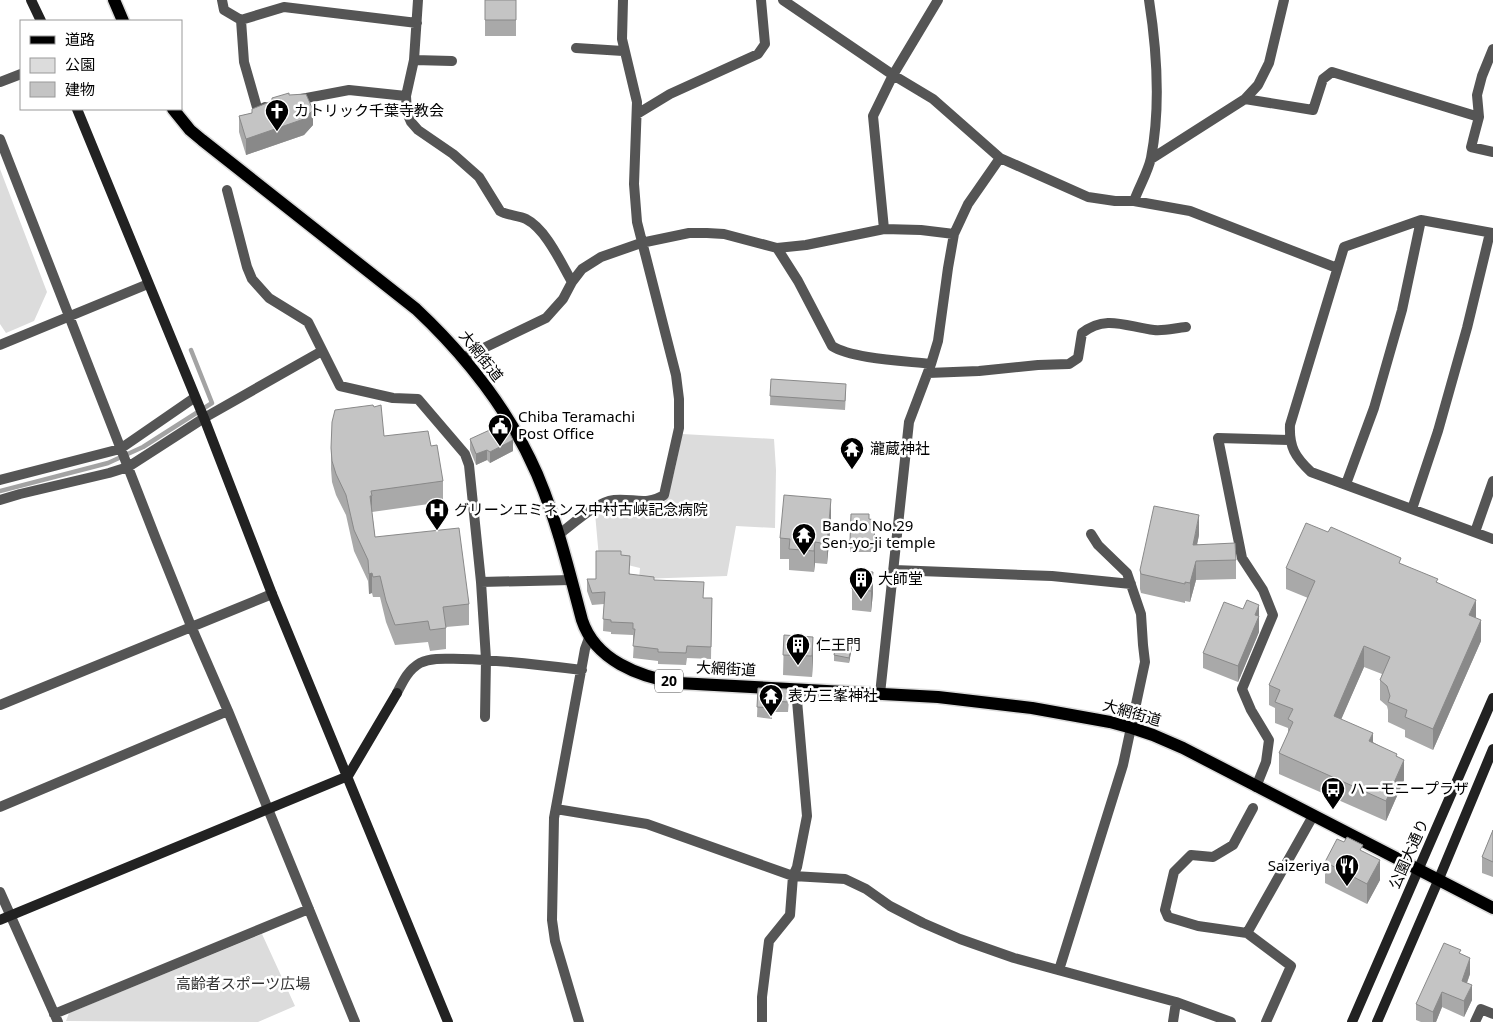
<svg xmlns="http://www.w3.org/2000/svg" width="1493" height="1022" font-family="'Noto Sans','Noto Sans JP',sans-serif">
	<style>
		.green { fill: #dcdcdc }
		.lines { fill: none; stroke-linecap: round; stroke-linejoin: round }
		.stream { stroke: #a3a3a3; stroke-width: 4.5 }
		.primary-casing { stroke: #dbdbdb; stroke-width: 15 }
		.street { stroke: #555; stroke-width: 10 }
		.secondary { stroke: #222; stroke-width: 10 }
		.primary { stroke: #000; stroke-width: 12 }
		.wall { fill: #a9a9a9 }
		.shaded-wall { fill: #898989 }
		.building { fill: #c4c4c4; stroke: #898989 }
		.labels { text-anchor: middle; stroke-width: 5; stroke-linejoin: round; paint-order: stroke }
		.shield { fill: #fff; stroke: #4c4c4c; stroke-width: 1 }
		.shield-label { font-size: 14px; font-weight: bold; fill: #000 }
		.poi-label { font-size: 15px; fill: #000; stroke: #fff; text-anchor: start }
		.street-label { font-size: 15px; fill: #000; stroke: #fff }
		.park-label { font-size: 15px; fill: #333; stroke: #fff }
	</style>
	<rect width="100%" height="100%" fill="#fff"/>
	<!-- green -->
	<path class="green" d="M0,169L47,292L34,321L6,333L0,324Z
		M682,434L774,439L776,470L775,528L736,526L727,576L639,579L640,568L599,558L595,513L613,505H658C673,496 678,451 682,434Z
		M262,934L295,1006L258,1022L66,1021L69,1013Z"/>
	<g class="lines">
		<!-- stream -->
		<path class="stream" d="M0,491L108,463L143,447L212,403L191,350"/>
		<!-- primary casing -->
		<g class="primary-casing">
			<path id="primary" d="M114,0L123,21
				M173,109L190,130L202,140L416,309C465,355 510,412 537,474C557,521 569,571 582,620C595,660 639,677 678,683L938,697L1032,708L1110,722L1132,728L1153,735L1183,748L1493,908"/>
		</g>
		<!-- street -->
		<path class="street" d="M222,0L224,10L241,20L244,62L258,111L265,107
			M418,0L414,60L406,96L407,113L411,122L418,130L453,154L479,177L500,211C508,216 518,215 526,219C546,229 561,263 572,282
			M783,0L893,75L933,99L1000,158L1088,197L1115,201H1134L1190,211L1337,268
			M241,20L284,7L417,23
			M576,48L623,51
			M1493,49L1482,76L1477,95L1479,117L1471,147L1493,152
			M414,60L452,61
			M0,82L21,74
			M1245,99L1313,110L1323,79L1332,72L1479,117
			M296,100L349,90L406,96
			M637,114L670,94L758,54L765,44L761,0
			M0,139L156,539L191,626L228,711L355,1022
			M1151,159L1245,99L1258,85L1269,63L1284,0
			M227,190L247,267L252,279L269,298L308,322L340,386L393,398L418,399L465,454L469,465L481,582L486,659L485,717
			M1134,201C1139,187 1148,172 1151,158C1161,106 1157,51 1149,0
			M884,229L873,116L893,75L938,0
			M1493,233L1421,220L1344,247L1290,425C1289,447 1295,457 1311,472L1493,539
			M777,248L806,245L884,229L921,230L954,234
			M0,345L148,284
			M463,358L546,318L563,299L572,282L582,269L601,257L641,243L689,233H707L724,234L777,248L798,281L832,346C852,359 907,361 931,364
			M928,373L979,371L1038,365L1069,364L1078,358L1082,333C1106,314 1127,327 1154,330C1165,331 1175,328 1186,327
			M0,480L120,449L194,398
			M1346,484L1374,408L1402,310L1421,220
			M0,500L20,494L109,473L128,467L204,418L322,351
			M1412,509L1438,431L1467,328L1490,233
			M1475,532L1493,481
			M558,535C573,524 596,502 614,500C633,498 647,506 664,495L679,428V399L676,375L637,222L634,184L637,102L622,39L623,0
			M894,570L1052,576L1131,584
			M481,582L571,580
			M397,693C403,681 408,670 420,663C433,657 448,659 462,659C502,660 542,665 582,670
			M880,694L909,422L931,364L938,341L948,268L954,234L968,204L1000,158
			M0,705L272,594
			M1256,787L1266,762L1269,740L1251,710L1242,689L1273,615L1263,590L1242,558L1218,438L1289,440
			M0,807L228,711
			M1253,808L1233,845L1213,857L1191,855L1174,872L1165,910L1168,917L1198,926L1247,933L1291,966L1266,1022
			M556,809L647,824L793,876L845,879L866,889L890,906L923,923L960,939L1014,958L1176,1002L1231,1022
			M0,892L58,1022
			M1247,933L1313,816
			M1059,970L1123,765L1145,662L1143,645L1141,614L1127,573L1098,545L1091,534
			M54,1014L309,909
			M579,1022L555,941L552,920L554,818L585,649L589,638
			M762,1022V997L769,941L790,915L793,876L797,867L807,816L796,689
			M1173,1022L1176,1002
			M1475,1022L1481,1009L1493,1014"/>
		<!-- secondary -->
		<path class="secondary" d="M31,0L41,21
			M77,109L204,418L272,594L448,1022
			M0,920L348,776L397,693
			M1352,1022L1493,698
			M1377,1022L1438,881L1493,749"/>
		<!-- primary -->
		<use href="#primary" class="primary"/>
	</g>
	<!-- wall -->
	<path class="wall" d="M485,0H516V36H485Z
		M289,95L313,125L304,135L246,155L239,132V116L252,113Z
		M771,379L846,393L845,410L770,405Z
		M384,436L431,446L443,481V502L372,512L375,537L469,604V625L446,627V649L430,651L428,642L395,645L386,622L380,597H373L372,593L369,594L368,581L354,551L346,515L336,495L332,482L331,469V448Z
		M470,439L513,451L490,463L487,460L476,465L470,450Z
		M851,514L869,519L875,520L874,552H850Z
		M831,520L827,564L815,563L814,572L789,570V559H780V538Z
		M1328,532L1401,564L1438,583L1476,618L1481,641L1433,750L1405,737V730L1388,722V710L1387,706L1380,700V680L1382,674L1364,667L1341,719L1373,742L1397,756L1404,780L1386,821L1279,774V753L1288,734V728L1275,723V708L1269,705V685L1308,598L1286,589V568Z
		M1199,535L1197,544L1236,560V579L1196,580L1190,602L1185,601V603L1141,593L1140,589V570Z
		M621,555L630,574L654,580L703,598H712L711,659L687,658L686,665L658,664V661L633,658L634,641H633V635L611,634V632L603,631L604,604L592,605L587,591V579H596Z
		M854,571L873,593L871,612L852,610V589Z
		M1259,621V632L1238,682L1203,668V653Z
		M784,635L813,657L812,677L783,675Z
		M852,647L849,663L834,661V655Z
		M758,688L789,700L788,712H772V719L757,717Z
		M1493,830V877L1482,873V857Z
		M1363,851L1380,880L1367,904L1325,883V862Z
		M1461,954L1470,974L1467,983L1472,1000L1464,1017L1442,1007L1436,1022H1421L1416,1020V1004Z"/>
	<!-- shaded-wall -->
	<path class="shaded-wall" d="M313,110V125L304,135L246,155V139Z
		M513,440V451L490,463V452Z
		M487,450V460L476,465V454Z
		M370,496H372V516Z
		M831,499V520L827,564V544Z
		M1199,515V535L1193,564V545Z
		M815,542V563L814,572V551Z
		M1196,561V580L1190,602V583Z
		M873,572V593L871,612V591Z
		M372,573V593L369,594V574Z
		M1476,600V620L1469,615Z
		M1259,605V632L1238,682V666L1255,615Z
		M1481,620V641L1433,750V729Z
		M813,637V657L812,677V656Z
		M852,642V647L849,663V658Z
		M1364,646V667L1334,736V716Z
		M1373,733V754L1369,741Z
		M1404,760V780L1386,821V801Z
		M1380,860V880L1367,904V884Z
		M1470,958V974L1462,996V981Z
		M1472,985V1000L1464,1017V1001Z
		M1442,992V1007L1436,1022H1433V1012Z"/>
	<!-- building -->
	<path class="building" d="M485,0H516V20H485Z
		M289,93V95L306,94L313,110L304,119L246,139L239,116L252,113V109L272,101V98Z
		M771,379L846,384L845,401L770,396Z
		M373,405L374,407L381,405L384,436L428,431L431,446L437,445L443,481L371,491L372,496H370L375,537L459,528L469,604L443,607L446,628L430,630L428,621L395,625L386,601L380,576L373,577L372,573L369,574L368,560L354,530L346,495L336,474L332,461L331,448L332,422L335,410Z
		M505,423L513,440L490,452L487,450L476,454L470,439Z
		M784,495L831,499L827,544L815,542L814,551L789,549L790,539L780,538Z
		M1154,506L1199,515L1193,545L1235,543L1236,560L1196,561L1190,583L1185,582V584L1141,574L1140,570Z
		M851,514H869V519L875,520L874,542L850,541Z
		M1306,523L1328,532L1331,527L1401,558L1399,563L1438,579L1436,582L1476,600L1469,615L1481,620L1433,729L1405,717L1407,710L1388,702L1390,696L1387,686L1380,680L1390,657L1364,646L1334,716L1373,733L1369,741L1397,754L1396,756L1404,760L1386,801L1279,753L1293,722L1288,719L1293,709L1275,702L1280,690L1269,685L1315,581L1286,568Z
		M596,551H621V555L630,556L629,574L654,577V580L704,582L703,598H712L711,647L687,646L686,653L658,652V649L633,646L635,629H633V623L611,622V620L603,619L605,592L592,593L587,579H596Z
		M854,571L873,572L871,591L852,589Z
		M1247,600L1259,605L1255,615L1259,616L1238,666L1203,653L1224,602L1243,609Z
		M784,635L813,637L812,656L783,655Z
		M837,639L852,642L849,658L834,655Z
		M758,688L789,689L788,702L772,701V708L757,707Z
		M1493,830V862L1482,857Z
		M1347,837L1363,845L1360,850L1380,860L1367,884L1325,862L1337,839L1344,842Z
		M1444,943L1461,950L1459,953L1470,958L1462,981L1472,985L1464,1001L1442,992L1433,1012L1416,1004Z"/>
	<!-- icons -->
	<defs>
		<g id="church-pin" transform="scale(1.25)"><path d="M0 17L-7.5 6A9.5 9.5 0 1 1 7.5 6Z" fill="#000" stroke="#fff"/><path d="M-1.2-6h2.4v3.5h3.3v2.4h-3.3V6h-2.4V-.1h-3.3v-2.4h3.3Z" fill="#fff"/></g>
		<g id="civic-pin" transform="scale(1.25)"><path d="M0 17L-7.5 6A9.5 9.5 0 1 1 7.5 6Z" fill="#000" stroke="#fff"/><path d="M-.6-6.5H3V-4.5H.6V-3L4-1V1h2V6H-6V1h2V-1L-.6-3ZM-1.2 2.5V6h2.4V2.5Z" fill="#fff"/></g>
		<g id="temple-pin" transform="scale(1.25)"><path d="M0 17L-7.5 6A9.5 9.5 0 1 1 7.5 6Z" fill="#000" stroke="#fff"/><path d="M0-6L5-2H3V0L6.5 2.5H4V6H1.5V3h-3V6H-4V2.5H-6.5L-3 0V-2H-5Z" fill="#fff"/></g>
		<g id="hospital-pin" transform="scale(1.25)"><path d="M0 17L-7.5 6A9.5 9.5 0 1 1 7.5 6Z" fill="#000" stroke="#fff"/><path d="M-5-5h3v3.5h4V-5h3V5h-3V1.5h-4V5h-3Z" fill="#fff"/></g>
		<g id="building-pin" transform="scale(1.25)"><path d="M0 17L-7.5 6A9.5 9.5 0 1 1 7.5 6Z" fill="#000" stroke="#fff"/><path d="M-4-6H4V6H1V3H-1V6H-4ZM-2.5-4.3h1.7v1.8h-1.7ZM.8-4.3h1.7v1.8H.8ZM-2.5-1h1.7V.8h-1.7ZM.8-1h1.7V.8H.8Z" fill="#fff"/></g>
		<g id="bus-pin" transform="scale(1.25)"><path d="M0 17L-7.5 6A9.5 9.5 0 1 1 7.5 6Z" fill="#000" stroke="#fff"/><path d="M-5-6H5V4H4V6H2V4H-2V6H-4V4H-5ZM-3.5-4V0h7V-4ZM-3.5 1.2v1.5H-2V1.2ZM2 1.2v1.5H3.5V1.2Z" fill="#fff"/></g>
		<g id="restaurant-pin" transform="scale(1.25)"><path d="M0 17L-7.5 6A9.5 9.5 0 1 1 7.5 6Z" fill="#000" stroke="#fff"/><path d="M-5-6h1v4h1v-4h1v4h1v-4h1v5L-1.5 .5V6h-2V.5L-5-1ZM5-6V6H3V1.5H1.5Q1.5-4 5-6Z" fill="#fff"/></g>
	</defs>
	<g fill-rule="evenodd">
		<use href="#church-pin" x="277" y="111"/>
		<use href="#civic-pin" x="500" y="426"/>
		<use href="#temple-pin" x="852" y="449"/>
		<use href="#hospital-pin" x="437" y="510"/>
		<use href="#temple-pin" x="804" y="535"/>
		<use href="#building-pin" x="861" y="579"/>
		<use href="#building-pin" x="798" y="645"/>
		<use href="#temple-pin" x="771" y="696"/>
		<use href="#bus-pin" x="1333" y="789"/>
		<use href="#restaurant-pin" x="1347" y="866"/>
	</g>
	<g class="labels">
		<!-- shield labels -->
		<rect class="shield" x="655" y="669.5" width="28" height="23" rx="4"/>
		<g class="shield-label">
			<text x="669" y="686">20</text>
		</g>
		<!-- poi labels -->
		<g class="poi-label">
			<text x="294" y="116">カトリック千葉寺教会</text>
			<text x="518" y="422">Chiba Teramachi<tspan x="518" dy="17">Post Office</tspan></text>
			<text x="870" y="454">瀧蔵神社</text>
			<text x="454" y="515">グリーンエミネンス中村古峡記念病院</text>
			<text x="822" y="531">Bando No.29<tspan x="822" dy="17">Sen-yo-ji temple</tspan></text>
			<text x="878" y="584">大師堂</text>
			<text x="816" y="650">仁王門</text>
			<text x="788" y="701">表方三峯神社</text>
			<text x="1350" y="794">ハーモニープラザ</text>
			<text x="1330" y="871" text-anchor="end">Saizeriya</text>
		</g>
		<!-- street labels -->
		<g class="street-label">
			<text transform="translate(481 356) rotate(52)" y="5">大網街道</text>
			<text transform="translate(726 669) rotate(3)" y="5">大網街道</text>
			<text transform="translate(1132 713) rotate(16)" y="5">大網街道</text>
			<text transform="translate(1409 854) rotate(-66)" y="5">公園大通り</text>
		</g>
		<!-- park labels -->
		<g class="park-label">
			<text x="243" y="989">高齢者スポーツ広場</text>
		</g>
	</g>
	<!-- legend -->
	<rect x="20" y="20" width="162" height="90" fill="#ffffff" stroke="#999999"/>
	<rect x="30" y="36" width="25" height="8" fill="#000000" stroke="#999999"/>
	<text x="65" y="45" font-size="15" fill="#000000">道路</text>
	<rect x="30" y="58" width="25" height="15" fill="#dcdcdc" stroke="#999999"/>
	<text x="65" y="70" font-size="15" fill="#000000">公園</text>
	<rect x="30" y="82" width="25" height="15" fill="#c4c4c4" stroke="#999999"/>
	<text x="65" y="95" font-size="15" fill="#000000">建物</text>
</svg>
